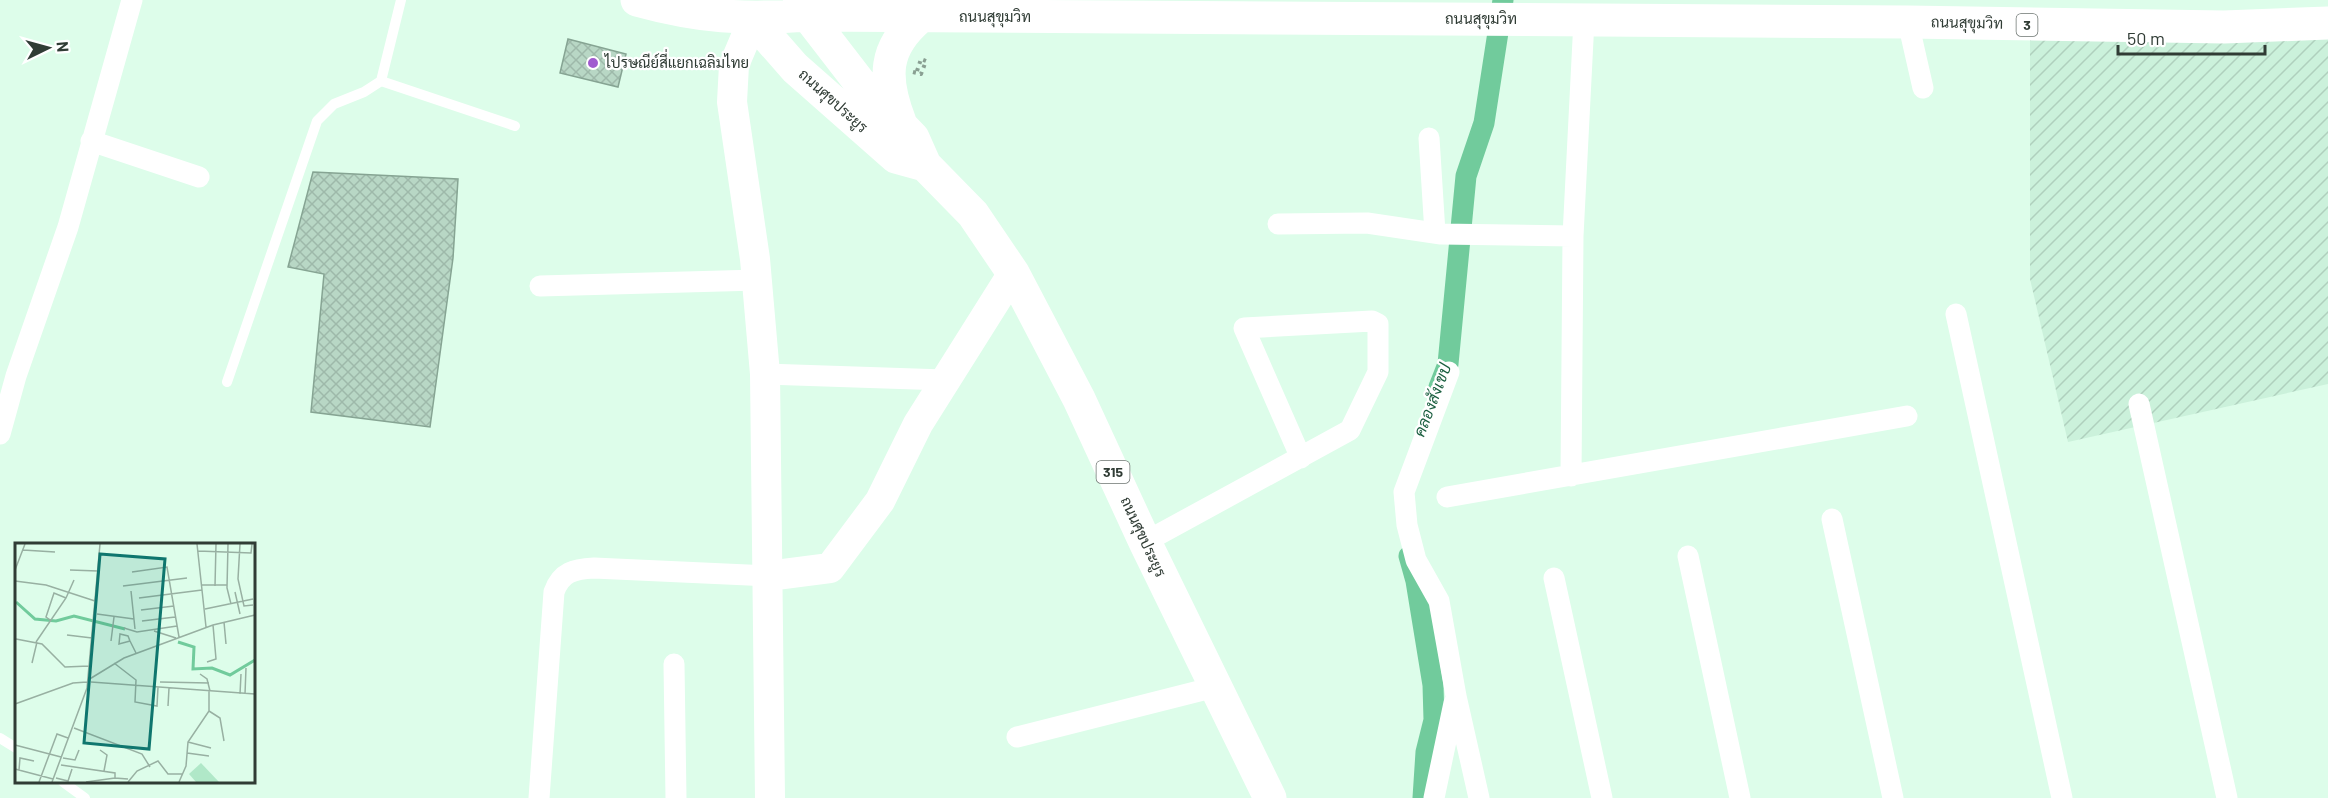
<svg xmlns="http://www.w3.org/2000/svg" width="2328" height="798" font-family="Barlow,Sarabun,sans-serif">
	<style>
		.industrial { fill: url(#industrial-furrows) }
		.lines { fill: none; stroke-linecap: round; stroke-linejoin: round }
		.canal { stroke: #71cb9c; stroke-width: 21 }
		.building { fill: url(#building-cross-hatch); stroke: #86a493; stroke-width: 1.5 }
		.path { stroke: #899f92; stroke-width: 4; stroke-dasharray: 3 4.5; stroke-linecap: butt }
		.lane { stroke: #fff; stroke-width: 10 }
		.street { stroke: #fff; stroke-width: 21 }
		.secondary { stroke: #fff; stroke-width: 30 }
		.primary { stroke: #fff; stroke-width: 33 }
		.poi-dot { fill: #a05acf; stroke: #fff; stroke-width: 2 }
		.labels { text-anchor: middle; stroke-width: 4.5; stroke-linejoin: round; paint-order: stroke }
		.shield { fill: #fff; stroke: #6e7672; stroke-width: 1.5 }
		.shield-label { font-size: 14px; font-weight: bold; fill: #303c35 }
		.street-label { font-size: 15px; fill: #303c35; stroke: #fff }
		.poi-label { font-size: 15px; fill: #303c35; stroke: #fff; text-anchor: start }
		.water-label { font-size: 16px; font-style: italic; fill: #1b5f40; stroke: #fff }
		.inset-river { fill: none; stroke: #71cb9c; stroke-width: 3 }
		.inset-road { fill: none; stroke: #98b0a2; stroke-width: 1.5 }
		.view { fill: #0f766e; fill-opacity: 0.15; stroke: #0f766e; stroke-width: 3 }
		.inset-edge { fill: none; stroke: #303c35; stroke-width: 3 }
	</style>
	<defs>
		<pattern id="industrial-furrows" width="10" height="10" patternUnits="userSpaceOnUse" patternTransform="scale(1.5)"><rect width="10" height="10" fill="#cbf1db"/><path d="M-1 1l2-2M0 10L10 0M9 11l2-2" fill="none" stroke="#afd0bd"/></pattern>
		<pattern id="building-cross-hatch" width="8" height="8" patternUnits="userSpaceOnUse" patternTransform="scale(1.5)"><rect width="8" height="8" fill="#b8d7c5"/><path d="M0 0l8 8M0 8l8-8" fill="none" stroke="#9eb9aa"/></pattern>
	</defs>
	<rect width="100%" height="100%" fill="#ddfdea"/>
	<!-- industrial -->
	<path class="industrial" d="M2328,23V384L2068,442L2030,279V25Z"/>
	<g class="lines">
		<!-- canal -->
		<path class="canal" d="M1439,387L1448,364L1466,176L1484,123L1503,0
			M1409,556L1416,581L1433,685L1434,720L1426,752L1423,798"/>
	</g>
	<!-- building -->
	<path class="building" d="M568,39L626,54L618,87L560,73Z
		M313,172L458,179L453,258L430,427L311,412L324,274L288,267Z"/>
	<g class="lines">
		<!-- path -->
		<path class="path" d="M917,71L921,59L926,61
			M913,72L921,74L926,61"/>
		<!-- lane -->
		<path class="lane" d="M381,81L515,126
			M227,382L317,121L334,104L364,92L381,81L401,0
			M0,738L16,748
			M63,782L85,798"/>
		<!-- street -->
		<path class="street" d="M1908,22L1923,88
			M1429,138L1435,233
			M91,141L199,177
			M1278,224L1367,223L1441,234L1573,236
			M540,286L758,280
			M1956,314L2062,798
			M1449,372L1404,492L1407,525L1416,560L1439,601L1456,696L1479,798
			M765,374L945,380
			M2139,404L2227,798
			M0,434L16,376L68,227L132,0
			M1571,476L1573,236L1584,20
			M1447,497L1907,416
			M1832,519L1893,798
			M1145,542L1350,430L1378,372V324L1372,321L1244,328L1301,458
			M1688,556L1740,798
			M1554,578L1602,798
			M674,664L676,798
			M1017,737L1215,687
			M539,798L554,592C561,572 574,569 594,568L768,576
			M1434,798L1454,703"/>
		<!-- secondary -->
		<path class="secondary" d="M753,20L734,65L732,102L755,259L765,374L770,798
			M768,576L830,568L880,501L918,424L1013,273"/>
		<!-- primary -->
		<path class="primary" d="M637,0C699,17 744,20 808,15L1908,22L2224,27L2328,23
			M799,4L860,83L913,138L925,165L973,214L1013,273L1079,399L1145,542L1270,798
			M753,20L795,68L896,157L925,165
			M900,122C883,78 883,48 920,17"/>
	</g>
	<!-- markers -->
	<circle class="poi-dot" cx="593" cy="63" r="6"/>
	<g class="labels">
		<!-- shield labels -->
		<g class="shield">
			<rect x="2016.5" y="14" width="21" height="22" rx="4.5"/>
			<rect x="1096.5" y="461" width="33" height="22" rx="4.5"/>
		</g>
		<g class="shield-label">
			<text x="2027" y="30">3</text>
			<text x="1113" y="477">315</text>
		</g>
		<!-- street labels -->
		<g class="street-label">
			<text x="995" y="22">ถนนสุขุมวิท</text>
			<text x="1481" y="24">ถนนสุขุมวิท</text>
			<text transform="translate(1967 23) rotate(1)" y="5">ถนนสุขุมวิท</text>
			<text transform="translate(833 101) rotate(42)" y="5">ถนนศุขประยูร</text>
			<text transform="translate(1143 537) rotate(65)" y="5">ถนนศุขประยูร</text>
		</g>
		<!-- poi labels -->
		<g class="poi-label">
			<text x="605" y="68">ไปรษณีย์สี่แยกเฉลิมไทย</text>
		</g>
		<!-- water labels -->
		<g class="water-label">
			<text transform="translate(1432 400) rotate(-69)" y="6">คลองสังเขป</text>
		</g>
	</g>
	<!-- overview -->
	<g transform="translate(15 543)">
		<rect width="240" height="240" fill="#ddfdea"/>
		<path d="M186,220L204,239H181L174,231Z" fill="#b0e8c8"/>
		<path class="inset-river" d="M1,59L20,76L41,78L59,73L110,86M163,99L179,104L178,126L197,125L215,132L240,117"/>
		<path class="inset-road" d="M182,1L191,84M213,1L212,45L216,61M225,1L223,36L229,63L238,62M8,7L40,9M183,8L236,10L237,1M0,27L10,1M55,27L83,28M117,29L152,24L164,94M0,38L31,42L80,58M0,39V101M187,42H212M108,43L172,35M200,43L201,1M116,48L120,86M220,49L225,71M124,55L187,47M190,66L238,56M126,67L159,63M82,71L119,76M35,77L31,74L39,50L51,55M127,78L160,74M209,79L211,101M109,85L122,89L162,83M139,88L161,95M52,92L77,95M1,96L27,101L50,124L74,123M96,98L99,74M115,98L104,101L105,91L113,93L115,98L121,110M21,99L51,55L59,37M192,119L201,116L198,82M17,120L22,99M99,120L121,137L120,159L142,163L143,144M185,131L192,136L195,148M73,137L109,115L198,82L240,72M76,139L240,151M145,139L194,140M225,151L226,131M230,151L231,125M0,161L58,140L72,139M153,163L154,145M194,168L205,175L209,198M59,185L127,211L135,224M173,199L196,205M0,202L46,214M85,207L92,212L89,228M172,210L194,213M48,215L60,217L64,207M46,222L100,230V235L113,236M0,226L38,236M4,227L5,215L19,218M41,235L53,238L57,226M24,239L42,191L53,195M37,239L72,145L85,1M71,239L100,235M113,239L122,228L143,218L153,231H168M164,239L171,223L173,199L194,168V148"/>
		<path class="view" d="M85,11L150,16L134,206L69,200Z"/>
		<rect width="240" height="240" class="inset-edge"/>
	</g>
	<!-- north arrow -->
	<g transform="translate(48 48) rotate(85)" stroke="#ffffff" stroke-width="4.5" paint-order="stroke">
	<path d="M0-4.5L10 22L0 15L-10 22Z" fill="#303c35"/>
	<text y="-9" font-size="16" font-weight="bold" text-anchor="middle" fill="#303c35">N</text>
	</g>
	<!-- scale -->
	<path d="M2118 45v9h147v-9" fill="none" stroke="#303c35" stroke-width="3"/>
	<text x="2127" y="45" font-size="18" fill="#303c35" stroke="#ffffff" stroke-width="4.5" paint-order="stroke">50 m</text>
</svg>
